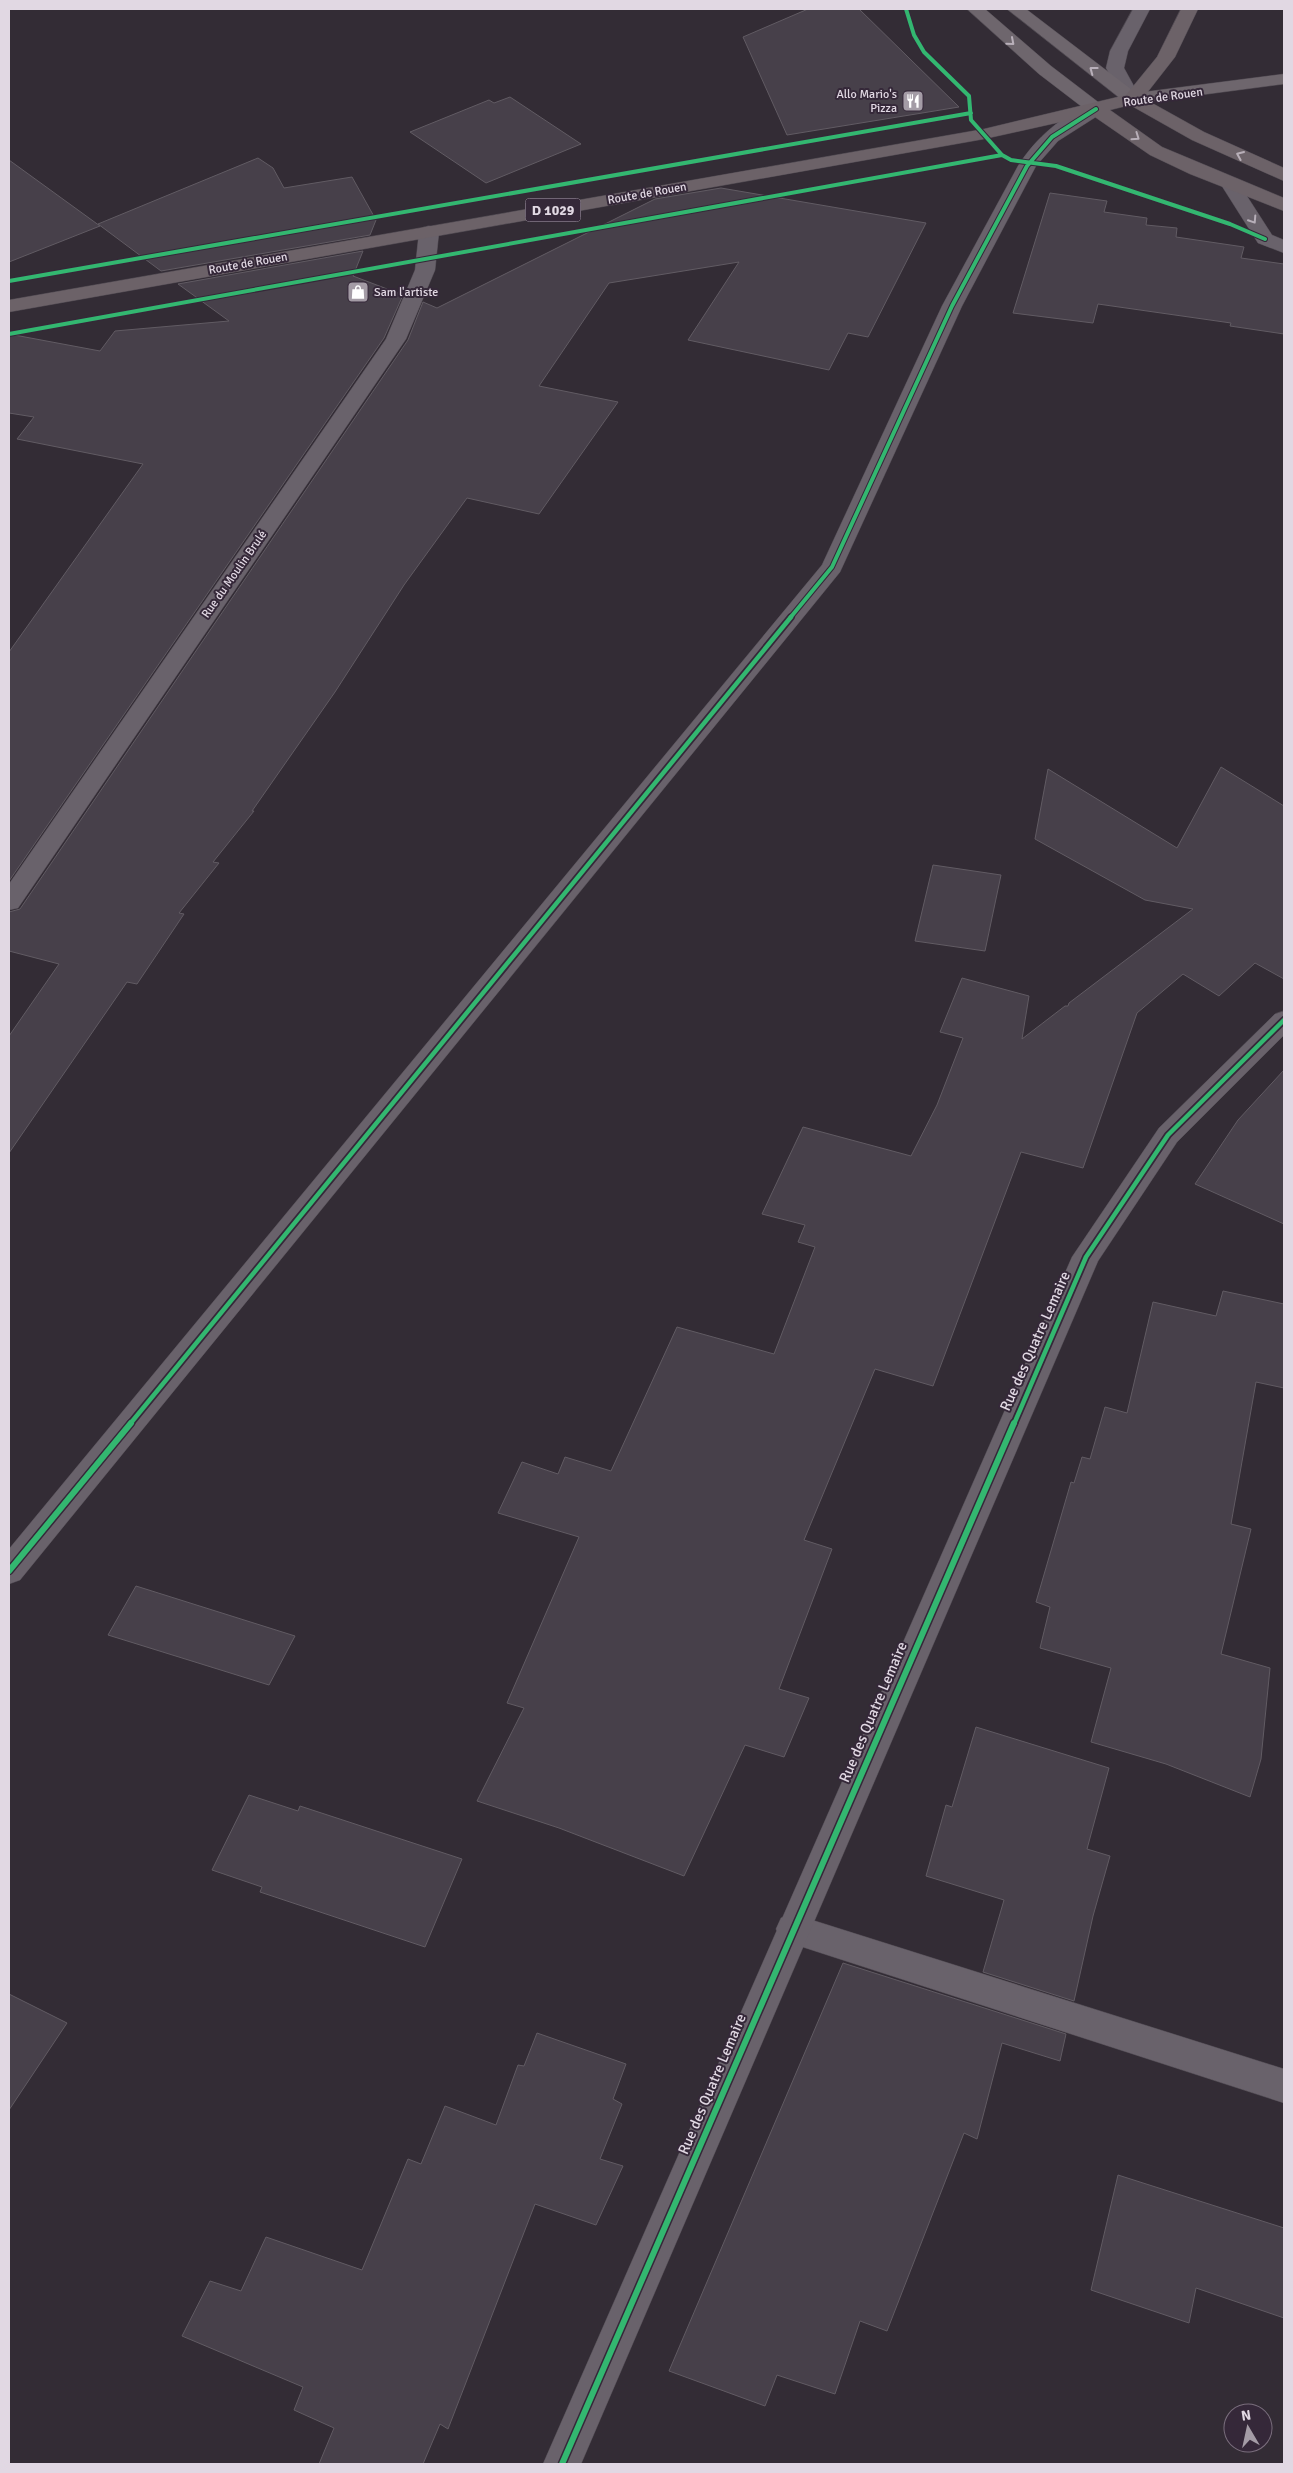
<svg xmlns="http://www.w3.org/2000/svg" width="1293" height="2473" font-family="Signika,sans-serif">
	<style>
		.building { fill: #47404a; stroke: #615b63 }
		.lines { fill: none; stroke-linecap: round; stroke-linejoin: round }
		.lane-casing { stroke: #4e4850; stroke-width: 1 }
		.street-casing { stroke: #4e4850; stroke-width: 1 }
		.secondary-casing { stroke: #4e4850; stroke-width: 1 }
		.primary-casing { stroke: #4e4850; stroke-width: 1 }
		.lane { fill: #69626b; fill-rule: evenodd }
		.street { fill: #69626b; fill-rule: evenodd }
		.secondary { fill: #6e666d; fill-rule: evenodd }
		.primary { fill: #6c6268; fill-rule: evenodd }
		.cycleway-far2-casing { stroke: #352839; stroke-width: 6 }
		.cycleway-far1-casing { stroke: #352839; stroke-width: 8 }
		.cycleway-casing { stroke: #352839; stroke-width: 9 }
		.cycleway-far2 { stroke: #33b770; stroke-width: 4 }
		.cycleway-far1 { stroke: #33b770; stroke-width: 4.5 }
		.cycleway { stroke: #33b770; stroke-width: 6 }
		.oneway { stroke: #b9b0ba }
		.oneway2 { stroke: #b8afb8 }
		.oneway3 { stroke: #b7afb9 }
		.labels { text-anchor: middle; stroke-width: 4; stroke-linejoin: round; paint-order: stroke }
		.far-poi-label { font-size: 12px; fill: #e1d8e3; stroke: #352839; text-anchor: end }
		.far-street-label { font-size: 12px; fill: #e1d8e3; stroke: #352839 }
		.shield { fill: #352839; stroke: #ada3b0; stroke-width: 1 }
		.shield-label { font-size: 14px; font-weight: bold; fill: #e1d8e3 }
		.street-label { font-size: 15px; fill: #e1d8e3; stroke: #352839 }
	</style>
	<rect width="100%" height="100%" fill="#332c35"/>
	<!-- building -->
	<path class="building" d="M808,9H859L959,107L787,135L743,37Z
		M510,97L581,144L486,183L410,132L489,100L494,103Z
		M258,158L273,168L284,188L352,177L376,220L370,235L161,271L98,224Z
		M9,160L100,226L9,262Z
		M721,188L926,223L868,337L848,333L829,370L688,340L739,262L609,283L539,386L618,402L539,514L467,498L404,585L335,692L252,811H254L213,862L219,863L179,913L184,914L137,984L127,982L9,1153V1036L59,964L9,951V912L20,909L408,340L423,302L437,308L655,199Z
		M1050,193L1107,201L1104,212L1147,218L1146,225L1177,228L1176,237L1244,247L1241,258L1284,264V334L1230,326L1231,323L1098,304L1093,323L1013,313Z
		M363,251L353,276L403,295L384,338L9,881V652L143,464L17,439L34,417L9,413V334L100,351L115,331L229,321L178,284Z
		M1221,767L1284,806V979L1255,963L1219,996L1183,974L1137,1013L1083,1168L1021,1152L933,1386L875,1369L804,1540L832,1549L779,1689L809,1698L784,1757L745,1745L684,1876L559,1828L477,1801L524,1708L507,1703L579,1537L498,1513L522,1462L558,1474L565,1457L611,1471L677,1327L774,1354L815,1247L798,1242L805,1225L762,1214L803,1127L911,1156L937,1105L963,1038L940,1032L962,978L1029,996L1022,1039L1065,1006H1068L1069,1003L1193,909L1145,900L1035,839L1048,769L1177,848Z
		M933,865L1001,875L985,951L915,941Z
		M1284,1070V1224L1195,1184L1238,1120Z
		M1223,1291L1284,1304V1388L1256,1382L1231,1524L1251,1529L1221,1654L1270,1668L1261,1759L1250,1797L1166,1764L1091,1742L1111,1668L1040,1648L1050,1607L1036,1602L1071,1482L1074,1483L1082,1457L1090,1459L1105,1407L1127,1413L1153,1302L1216,1316Z
		M136,1586L295,1636L269,1685L108,1635Z
		M976,1727L1109,1768L1087,1849L1110,1856L1093,1916L1074,2001L983,1972L1004,1900L926,1876L946,1805L952,1807Z
		M249,1795L298,1811L300,1806L462,1859L425,1947L260,1892L262,1887L212,1870Z
		M843,1963L1066,2034L1060,2061L1002,2043L977,2139L964,2133L887,2331L860,2321L835,2394L777,2375L765,2406L669,2371Z
		M9,1994L67,2023L9,2110Z
		M537,2033L626,2064L613,2099L622,2104L600,2159L623,2166L596,2225L535,2204L448,2429L440,2424L423,2464H319L334,2428L294,2410L303,2387L182,2336L210,2281L241,2291L266,2237L362,2270L408,2159L421,2164L445,2106L496,2125L518,2065L524,2066Z
		M1118,2175L1284,2228V2318L1196,2288L1189,2323L1091,2290Z"/>
	<g class="lines">
		<!-- lane casing -->
		<g class="lane-casing">
			<path id="lane" d="M1133,9H1150L1128,51L1124,68L1141,99L1138,103H1126L1106,68L1110,51Z
				M793,1914L1284,2069V2103L781,1940L776,1929L781,1918Z"/>
		</g>
		<!-- street casing -->
		<g class="street-casing">
			<path id="street" d="M1096,104L1102,105L1105,109L1102,113L1058,141L1036,166L962,306L840,572L20,1580L9,1584V1549L822,565L942,306L1018,166C1035,139 1064,112 1096,104Z
				M1229,177L1236,179L1272,235L1284,240V253L1258,243L1220,183L1222,179Z
				M429,226L436,228L439,232L435,270L406,339L18,908L9,910V884L386,339L415,270L419,232L422,228Z
				M1284,1011V1035L1177,1142L1098,1261L581,2464H543L1072,1257L1159,1128L1275,1014Z"/>
		</g>
		<!-- secondary casing -->
		<g class="secondary-casing">
			<path id="secondary" d="M967,9H985L1051,66L1102,105L1105,109L1102,113H1090L1039,74Z
				M1007,9H1026L1136,93L1284,74V84L1132,104L1126,103Z"/>
		</g>
		<!-- primary casing -->
		<g class="primary-casing">
			<path id="primary" d="M1181,9H1198L1175,57L1143,98L1204,132L1284,168V181L1192,140L1130,105L1110,110L1162,147L1284,198V211L1190,174L1150,155L1092,115L984,139L9,312V300L984,129L1126,95L1157,57Z"/>
		</g>
		<!-- lane -->
		<use href="#lane" class="lane"/>
		<!-- street -->
		<use href="#street" class="street"/>
		<!-- secondary -->
		<use href="#secondary" class="secondary"/>
		<!-- primary -->
		<use href="#primary" class="primary"/>
		<!-- cycleway-far2 casing -->
		<g class="cycleway-far2-casing">
			<path id="cycleway-far2" d="M906,9L914,35L924,52L969,96L971,120L1002,155L1011,160L1056,166L1230,224L1265,239
				M9,281L971,113
				M9,334L1002,155
				M790,618L832,567L952,306L1027,166L1052,137L1096,109"/>
		</g>
		<!-- cycleway-far1 casing -->
		<g class="cycleway-far1-casing">
			<path id="cycleway-far1" d="M130,1424L791,617
				M1014,1424L1086,1257L1168,1135L1284,1020"/>
		</g>
		<!-- cycleway casing -->
		<g class="cycleway-casing">
			<path id="cycleway" d="M9,1571L131,1423
				M562,2464L1014,1423"/>
		</g>
		<!-- cycleway-far2 -->
		<use href="#cycleway-far2" class="cycleway-far2"/>
		<!-- cycleway-far1 -->
		<use href="#cycleway-far1" class="cycleway-far1"/>
		<!-- cycleway -->
		<use href="#cycleway" class="cycleway"/>
	</g>
	<!-- one-way arrows -->
	<defs><path id="oneway-chevron" d="M-2-3.5L2.5 0L-2 3.5" fill="none" stroke-width="1.6" stroke-linecap="round" stroke-linejoin="round" transform="scale(1.25)"/></defs>
	<g class="oneway">
		<use href="#oneway-chevron" transform="translate(1011 42) rotate(41)"/>
		<use href="#oneway-chevron" transform="translate(1093 70) rotate(-143)"/>
	</g>
	<g class="oneway2">
		<use href="#oneway-chevron" transform="translate(1136 137) rotate(35)"/>
		<use href="#oneway-chevron" transform="translate(1240 155) rotate(-157)"/>
	</g>
	<use class="oneway3" href="#oneway-chevron" transform="translate(1253 220) rotate(57)"/>
	<!-- icons -->
	<defs>
		<g id="restaurant-square" transform="scale(1.125)"><rect x="-9" y="-9" width="18" height="18" rx="4" fill="#a49ca6" stroke="#352839"/><path d="M-5-6h1v4h1v-4h1v4h1v-4h1v5L-1.5 .5V6h-2V.5L-5-1ZM5-6V6H3V1.5H1.5Q1.5-4 5-6Z" fill="#fff"/></g>
		<g id="shop-square" transform="scale(1.125)"><rect x="-9" y="-9" width="18" height="18" rx="4" fill="#a49ca6" stroke="#352839"/><path d="M-5-2.5h2.3a2.7 3.5 0 0 1 5.4 0H5L5.5 6h-11ZM-1.5-2.5h3a1.5 2.3 0 0 0-3 0Z" fill="#fff"/></g>
	</defs>
	<g fill-rule="evenodd">
		<use href="#restaurant-square" x="913" y="101"/>
		<use href="#shop-square" x="358" y="292"/>
	</g>
	<g class="labels">
		<!-- far-poi labels -->
		<g class="far-poi-label">
			<text x="897" y="98">Allo Mario's<tspan x="897" dy="14">Pizza</tspan></text>
			<text x="374" y="296" text-anchor="start">Sam l'artiste</text>
		</g>
		<!-- far-street labels -->
		<g class="far-street-label">
			<text transform="translate(1163 97) rotate(-8)" y="4">Route de Rouen</text>
			<text transform="translate(647 193) rotate(-10)" y="4">Route de Rouen</text>
			<text transform="translate(248 263) rotate(-10)" y="4">Route de Rouen</text>
			<text transform="translate(234 574) rotate(-55)" y="4">Rue du Moulin Brulé</text>
		</g>
		<!-- shield labels -->
		<rect class="shield" x="525.5" y="198.5" width="55" height="23" rx="4"/>
		<g class="shield-label">
			<text x="553" y="215">D 1029</text>
		</g>
		<!-- street labels -->
		<g class="street-label">
			<text transform="translate(1035 1341) rotate(-66)" y="5">Rue des Quatre Lemaire</text>
			<text transform="translate(873 1712) rotate(-67)" y="5">Rue des Quatre Lemaire</text>
			<text transform="translate(712 2084) rotate(-67)" y="5">Rue des Quatre Lemaire</text>
		</g>
	</g>
	<!-- border -->
	<rect width="1293" height="2473" fill="none" stroke="#e1d8e3" stroke-width="20"/>
	<!-- north arrow -->
	<g transform="translate(1248 2428) rotate(351)"><circle r="24" fill="#352839" stroke="#7a6e7d"/>
	<path d="M0-4L9 19L0 12L-9 19Z" fill="#a49ca6"/>
	<text y="-8" font-size="14" font-weight="bold" text-anchor="middle" fill="#e1d8e3">N</text>
	</g>
</svg>
